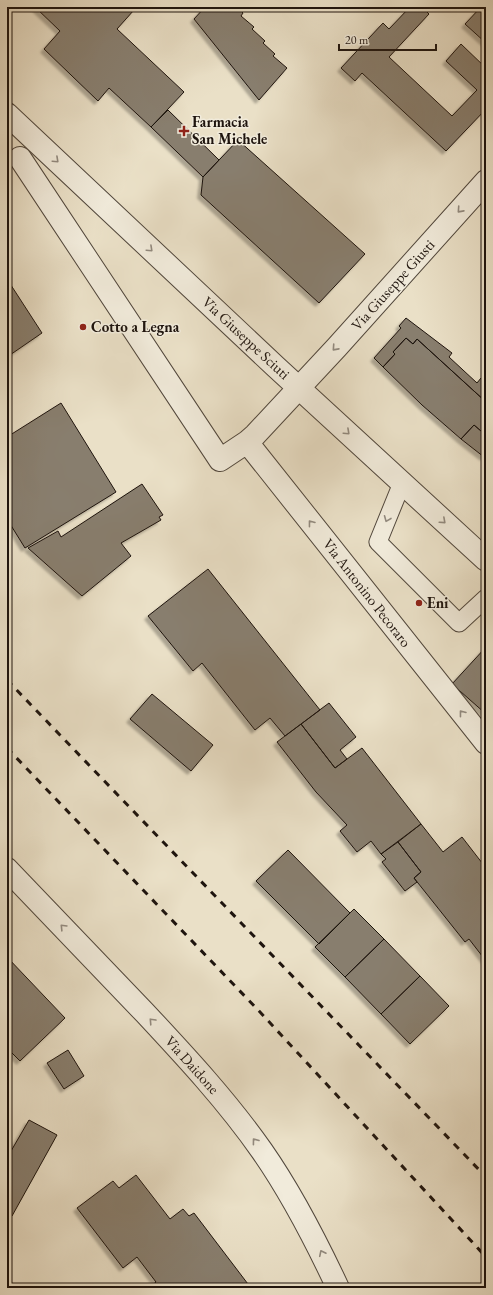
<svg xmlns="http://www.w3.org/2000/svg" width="493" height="1295" font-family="'EB Garamond',serif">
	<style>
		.building { fill: #887e6e; stroke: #1e140e; filter: url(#shadow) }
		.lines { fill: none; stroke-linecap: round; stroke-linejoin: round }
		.service-casing { stroke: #51473c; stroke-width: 19 }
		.minor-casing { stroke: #51473c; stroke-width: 24 }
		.tertiary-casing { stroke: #51473c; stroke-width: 24 }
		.service { stroke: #f1ebdb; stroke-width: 17 }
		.minor { stroke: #f1ebdb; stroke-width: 22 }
		.tertiary { stroke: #f1ebdb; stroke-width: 22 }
		.rail { stroke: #1e140e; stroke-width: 3; stroke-dasharray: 7 7; stroke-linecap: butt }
		.oneway { stroke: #928a7f }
		.poi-dot { fill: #8f2418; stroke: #f1ebdb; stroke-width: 1.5 }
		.labels { text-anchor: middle; stroke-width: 3; stroke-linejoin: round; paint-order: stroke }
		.poi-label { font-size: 15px; font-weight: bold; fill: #1e140e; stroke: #f1ebdb; text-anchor: start }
		.street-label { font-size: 15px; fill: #1e140e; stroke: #f1ebdb }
	</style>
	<defs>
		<filter id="shadow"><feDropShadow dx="-3.5" dy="3.5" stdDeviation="1" flood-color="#0004"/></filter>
	</defs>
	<rect width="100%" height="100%" fill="#eae0c7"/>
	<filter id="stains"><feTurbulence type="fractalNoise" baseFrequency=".005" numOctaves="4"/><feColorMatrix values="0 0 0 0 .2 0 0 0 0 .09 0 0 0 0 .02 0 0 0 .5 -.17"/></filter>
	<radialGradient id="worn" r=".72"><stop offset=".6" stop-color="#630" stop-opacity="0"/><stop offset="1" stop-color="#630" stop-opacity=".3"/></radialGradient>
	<!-- building -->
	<path class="building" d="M35,7H130L134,10L117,29L184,92L151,127L109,88L98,101L44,49L60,31Z
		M205,7H237L243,13L241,16L254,27L252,29L265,41L263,43L275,54L273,56L287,68L259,100L194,19Z
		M410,7H422L429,14L389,57L452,116L477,90L446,61L461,44L486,68V109L446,151L362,73L355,81L341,68L383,23L389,29Z
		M481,7H486V43L465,24Z
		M168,110L219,160L203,177L151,127Z
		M238,140L365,254L319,303L201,195L203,177Z
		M7,279L42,333L7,357Z
		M406,318L452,353L449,357L477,383L481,378L486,383V402L417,339L413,344L406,338L393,352L395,354L383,367L374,358L401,328L399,326Z
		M406,338L413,344L417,339L486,402V426L481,431L474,425L461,439L422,405L383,367L395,354L393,352Z
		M61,403L116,492L25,548L7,519V437Z
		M474,425L481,431L486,426V455L484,457L461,439Z
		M142,484L163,515L159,517L161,520L121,543L131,556L82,596L28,548L58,531L61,537Z
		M208,569L320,710L285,736L270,718L255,730L202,663L193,671L148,616Z
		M486,647V714L452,684Z
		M152,694L213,745L191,771L130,719Z
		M329,703L356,737L340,750L347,759L335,768L301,724Z
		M301,724L335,768L362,748L421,824L381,854L371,841L357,852L340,831L347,825L316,792L277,742Z
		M421,824L443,852L462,837L486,868V961L469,939L465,942L414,878L421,872L398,842Z
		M398,842L421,872L414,878L417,882L405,891L382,862L386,859L381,854Z
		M288,850L350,913L319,944L256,881Z
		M354,909L384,939L345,977L315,947Z
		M384,939L420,976L381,1014L345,977Z
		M7,957L65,1018L20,1061L7,1048Z
		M420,976L449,1006L410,1044L381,1014Z
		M68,1050L84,1076L64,1089L47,1063Z
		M29,1120L57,1135L12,1216L7,1210V1158Z
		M136,1175L170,1219L183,1209L189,1216L194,1213L251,1288H153L151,1286L156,1282L137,1257L123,1268L77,1208L113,1181L119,1188Z"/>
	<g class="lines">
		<!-- service casing -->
		<g class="service-casing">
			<path id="service" d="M402,483L378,542L459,623L486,598"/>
		</g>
		<!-- minor casing -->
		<g class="minor-casing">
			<path id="minor" d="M20,158L220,460L247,442L255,435L337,347L486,181
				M247,442L486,743
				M7,869C53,917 99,965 145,1013C186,1057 227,1101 262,1151C292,1194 316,1241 338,1288"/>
		</g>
		<!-- tertiary casing -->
		<g class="tertiary-casing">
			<path id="tertiary" d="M7,114L276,367L486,560"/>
		</g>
		<!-- service -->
		<use href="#service" class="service"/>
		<!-- minor -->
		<use href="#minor" class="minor"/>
		<!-- tertiary -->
		<use href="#tertiary" class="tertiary"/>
		<!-- rail -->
		<path class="rail" d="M7,680L486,1177
			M7,748L260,1012L486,1257"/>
	</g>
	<!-- one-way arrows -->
	<defs><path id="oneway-chevron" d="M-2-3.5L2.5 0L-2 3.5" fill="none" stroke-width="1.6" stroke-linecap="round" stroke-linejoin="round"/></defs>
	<g class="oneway">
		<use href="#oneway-chevron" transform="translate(56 160) rotate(43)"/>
		<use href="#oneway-chevron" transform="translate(460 210) rotate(132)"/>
		<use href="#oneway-chevron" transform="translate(150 249) rotate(43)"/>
		<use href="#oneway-chevron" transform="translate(335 348) rotate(132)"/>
		<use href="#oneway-chevron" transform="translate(347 432) rotate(43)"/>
		<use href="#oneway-chevron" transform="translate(387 519) rotate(112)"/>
		<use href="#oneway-chevron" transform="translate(443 521) rotate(42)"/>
		<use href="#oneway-chevron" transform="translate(311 523) rotate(-128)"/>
		<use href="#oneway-chevron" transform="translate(462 713) rotate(-128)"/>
		<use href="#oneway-chevron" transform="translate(63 927) rotate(-134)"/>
		<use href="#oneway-chevron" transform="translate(152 1021) rotate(-133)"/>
		<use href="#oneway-chevron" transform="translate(255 1141) rotate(-127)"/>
		<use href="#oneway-chevron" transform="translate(322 1253) rotate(-116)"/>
	</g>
	<!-- markers -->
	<g class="poi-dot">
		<path d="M182 125h4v4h4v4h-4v4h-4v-4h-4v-4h4z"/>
		<circle cx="83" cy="327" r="4"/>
		<circle cx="419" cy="603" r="4"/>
	</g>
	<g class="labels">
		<!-- poi labels -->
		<g class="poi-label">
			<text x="192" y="127">Farmacia<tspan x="192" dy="17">San Michele</tspan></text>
			<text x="91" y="332">Cotto a Legna</text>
			<text x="427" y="608">Eni</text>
		</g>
		<!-- street labels -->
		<g class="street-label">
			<text transform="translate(393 285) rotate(-48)" y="5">Via Giuseppe Giusti</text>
			<text transform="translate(246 338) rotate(43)" y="5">Via Giuseppe Sciuti</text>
			<text transform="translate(367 593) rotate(52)" y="5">Via Antonino Pecoraro</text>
			<text transform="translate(192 1065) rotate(48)" y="5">Via Daidone</text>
		</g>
	</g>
	<!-- margin -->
	<rect width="493" height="1295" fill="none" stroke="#eae0c7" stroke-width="24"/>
	<rect x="8" y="8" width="477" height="1279" fill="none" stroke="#1e140e" stroke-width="2"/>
	<rect x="12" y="12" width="469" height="1271" fill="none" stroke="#1e140e"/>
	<!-- scale -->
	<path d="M339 44v6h97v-6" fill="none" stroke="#1e140e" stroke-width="2"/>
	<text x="345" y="44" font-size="12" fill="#1e140e" stroke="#f1ebdb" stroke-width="3" paint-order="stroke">20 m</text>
	<rect width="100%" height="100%" filter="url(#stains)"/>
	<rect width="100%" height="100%" fill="url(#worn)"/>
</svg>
